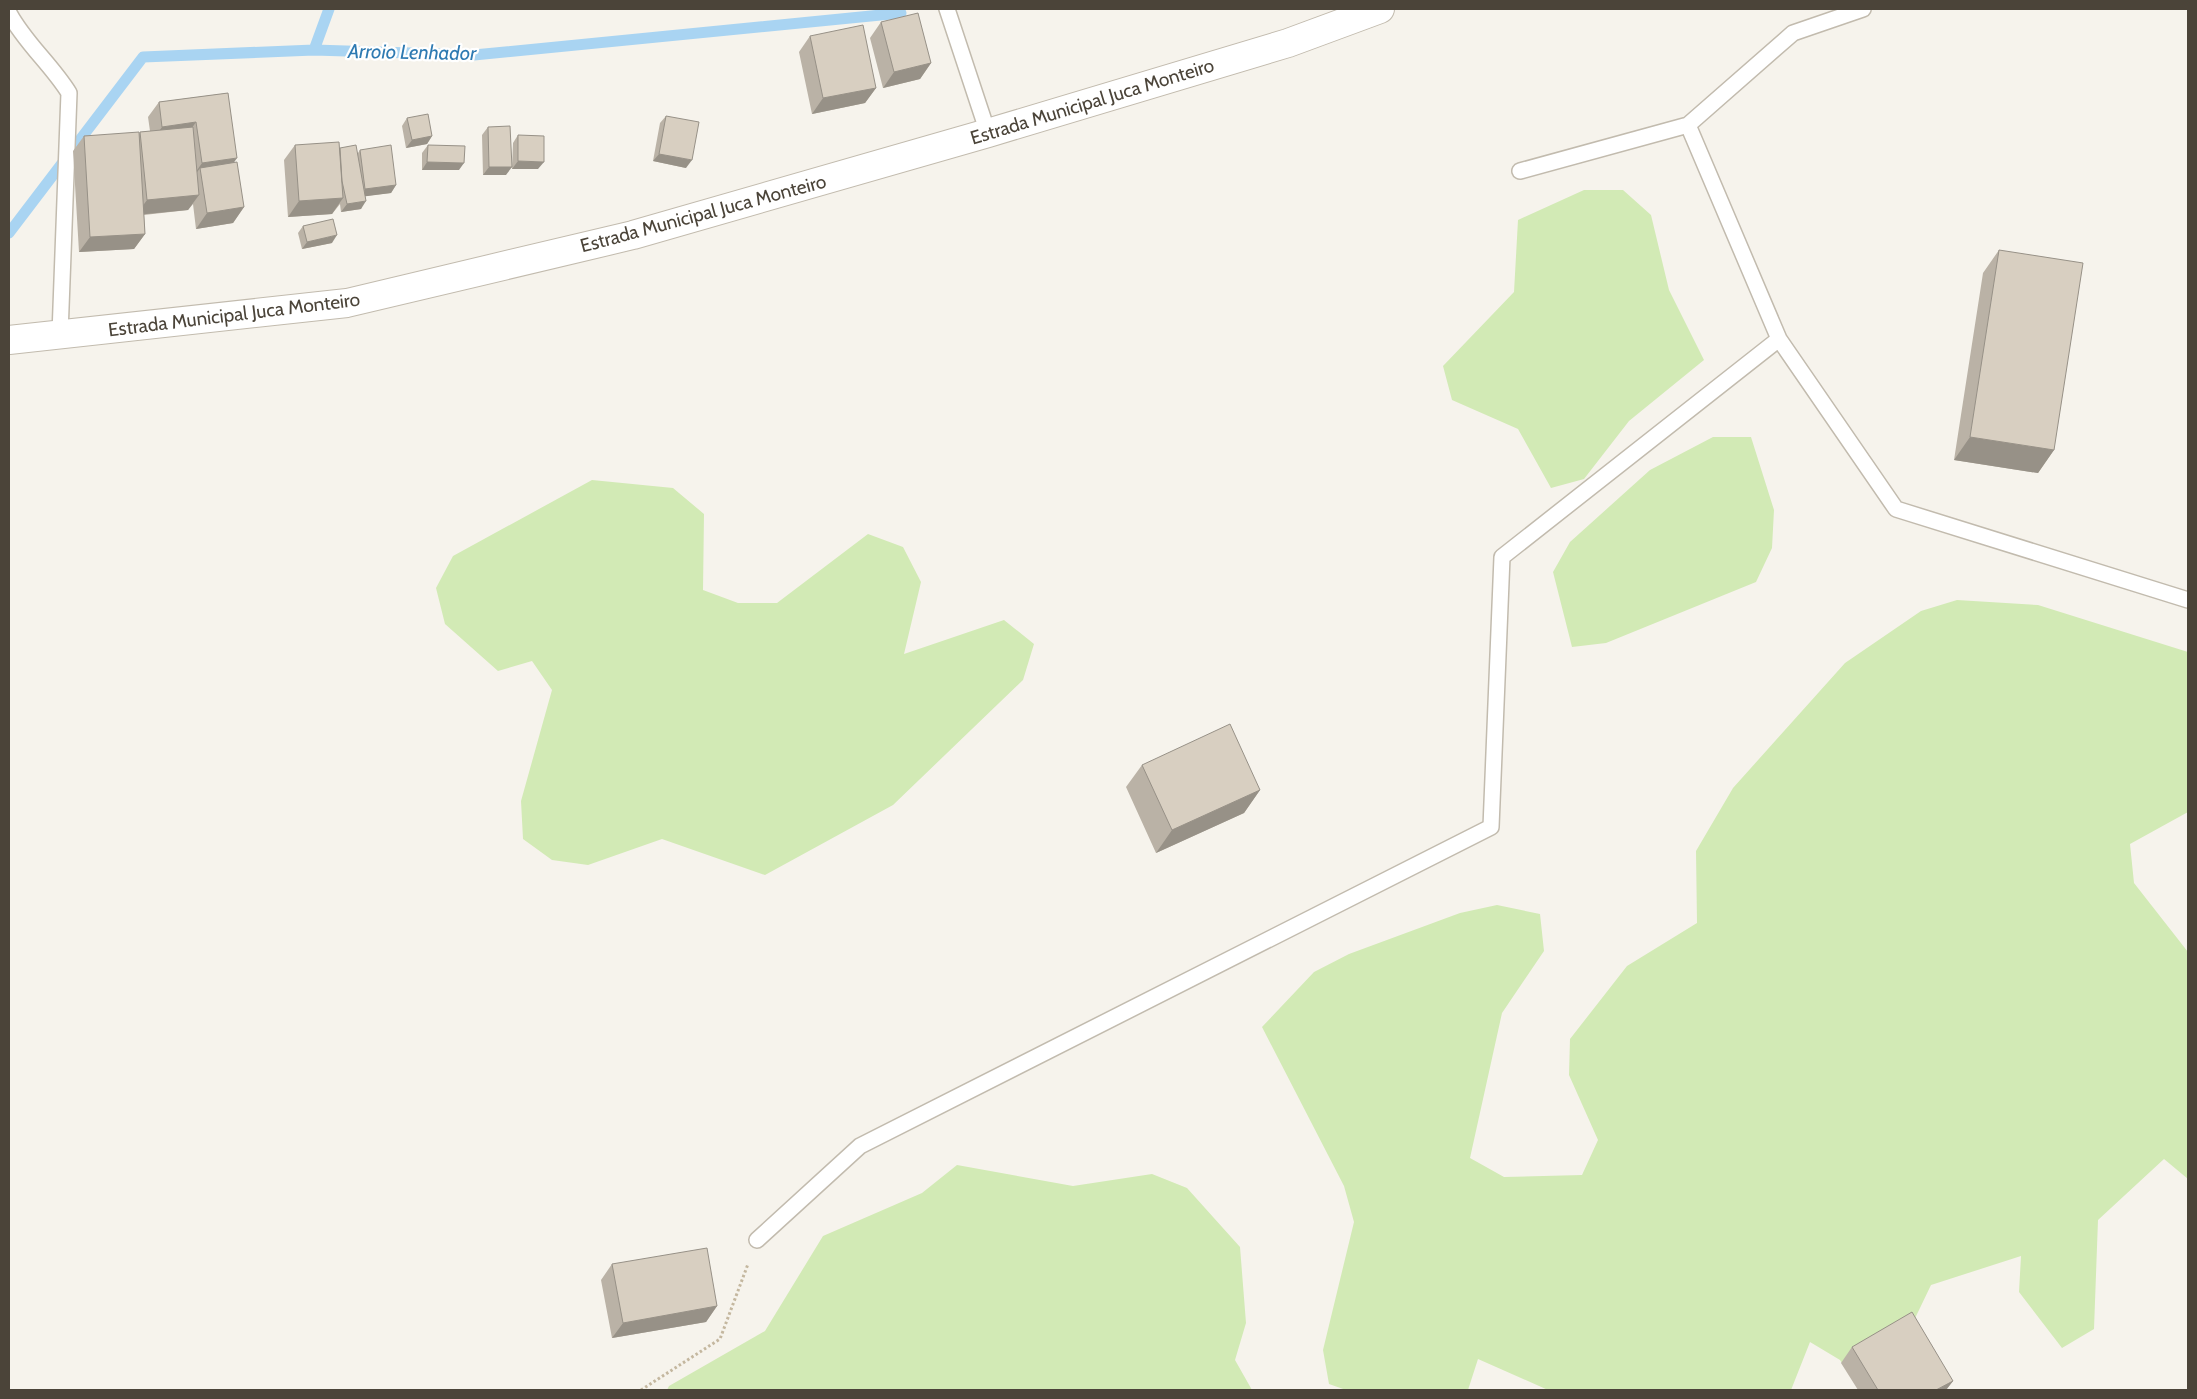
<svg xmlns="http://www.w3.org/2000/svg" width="2197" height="1399" font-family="Cabin,sans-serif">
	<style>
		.green { fill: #d2eab5 }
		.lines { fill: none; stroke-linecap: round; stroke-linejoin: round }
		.stream { stroke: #a9d4f2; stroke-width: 11 }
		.service-casing { stroke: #c2bbae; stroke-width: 18 }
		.tertiary-casing { stroke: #c2bbae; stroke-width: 30 }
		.path { stroke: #c4b79f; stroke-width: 3; stroke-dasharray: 2.5 2.5; stroke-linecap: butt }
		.service { stroke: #fff; stroke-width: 15 }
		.tertiary { stroke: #fff; stroke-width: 28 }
		.wall { fill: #bab2a6 }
		.shaded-wall { fill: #979187 }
		.building { fill: #d8cfc1; stroke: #979187 }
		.labels { text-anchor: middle; stroke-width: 4.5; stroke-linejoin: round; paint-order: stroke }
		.street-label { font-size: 19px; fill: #4b4439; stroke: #fff }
		.water-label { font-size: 20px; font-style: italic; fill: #2e7ab2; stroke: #fff }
	</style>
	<rect width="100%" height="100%" fill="#f6f3ec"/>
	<!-- green -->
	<path class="green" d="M1584,190H1623L1651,215L1669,290L1704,360L1629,421L1584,479L1551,488L1518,429L1452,400L1443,366L1514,292L1518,220Z
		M1713,437H1751L1774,510L1772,548L1756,582L1606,643L1572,647L1553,572L1570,542L1650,470Z
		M592,480L673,488L704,514L703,590L738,603H777L868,534L903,547L921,582L904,654L1004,620L1034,644L1023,680L893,805L765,875L662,839L588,865L552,860L523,839L521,801L552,690L532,661L498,671L445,624L436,588L453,556Z
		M1957,600L2038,605L2188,652V812L2130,844L2134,883L2188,952V1179L2164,1159L2098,1220L2094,1329L2062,1348L2019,1292L2021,1256L1931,1285L1883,1385L1859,1390L1840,1360L1810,1342L1791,1390H1548L1478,1359L1468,1390H1346L1329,1384L1323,1350L1354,1222L1344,1186L1262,1027L1314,972L1349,954L1460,913L1497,905L1540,914L1544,951L1502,1013L1470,1158L1504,1177L1582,1175L1598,1140L1569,1075L1570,1039L1627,966L1697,923L1696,851L1733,788L1845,663L1921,611Z
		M957,1165L1073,1186L1152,1174L1187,1188L1240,1247L1246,1323L1235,1360L1252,1390H667L669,1386L765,1331L823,1236L922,1193Z"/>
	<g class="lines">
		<!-- stream -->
		<path class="stream" d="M314,50L329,9
			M9,233L143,57L314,50L474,55L901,13"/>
		<!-- service casing -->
		<g class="service-casing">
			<path id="service" d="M947,9L988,133
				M9,13C25,43 51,64 69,93L60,334
				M1688,125L1779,339L1896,509L2188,600
				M1520,171L1688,125L1793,33L1863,9
				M757,1240L860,1146L1491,827L1502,557L1779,339"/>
		</g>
		<!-- tertiary casing -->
		<g class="tertiary-casing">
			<path id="tertiary" d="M9,340L347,303L633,235L988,133L1288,43L1380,9"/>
		</g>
		<!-- path -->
		<path class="path" d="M641,1390L720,1339L748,1264"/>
		<!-- service -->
		<use href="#service" class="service"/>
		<!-- tertiary -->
		<use href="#tertiary" class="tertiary"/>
	</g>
	<!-- wall -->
	<path class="wall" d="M881,22L931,63L920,79L883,88L870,38Z
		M810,36L876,88L865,103L812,114L799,52Z
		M228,93L234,163L244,207L233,223L196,229L193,204L188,210L144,215L145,234L134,249L79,252L73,151L84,136L139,134L140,132L150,131L148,117L159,102Z
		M666,116L686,168L653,161L660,123Z
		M407,118L432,136L427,144L406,148L402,126Z
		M488,127L506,175H483L482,135Z
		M518,135L538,169H512L513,143Z
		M295,145L340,148L358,153L360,150L396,185L391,193L365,196L361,209L341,212L340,204L332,214L288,217L284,160Z
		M428,145L459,170H422V153Z
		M303,226L332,243L302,249L298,233Z
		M1999,250L2054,450L2038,473L1954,460L1983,273Z
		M1142,765L1260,790L1244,813L1156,853L1126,787Z
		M612,1264L717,1306L706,1322L612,1338L601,1280Z
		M1852,1347L1953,1381L1946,1390H1858L1841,1363Z"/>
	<!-- shaded-wall -->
	<path class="shaded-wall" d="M931,63L920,79L883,88L894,72Z
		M876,88L865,103L812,114L823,98Z
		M196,122L185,138L151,143L162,127Z
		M432,136L427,144L406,148L412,140Z
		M659,154L692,160L686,168L653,161Z
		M237,158L226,174L200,168L193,178L191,179L202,163Z
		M518,161L544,162L538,169H512Z
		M427,162L464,163L459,170H422Z
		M489,167H512L506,175H483Z
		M396,185L391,193L360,197L365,189Z
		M199,195L188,210L136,215L147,200Z
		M343,198L332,214L288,217L299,201Z
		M366,201L361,209L341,212L347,204Z
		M244,207L233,223L196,229L207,213Z
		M145,234L134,249L79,252L90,237Z
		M337,235L332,243L302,249L307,242Z
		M1970,437L2054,450L2038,473L1954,460Z
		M1260,790L1244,813L1156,853L1172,830Z
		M717,1306L706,1322L612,1338L623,1323Z
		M1953,1381L1946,1390H1936Z"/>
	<!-- building -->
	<path class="building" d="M918,13L931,63L894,72L881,22Z
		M863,25L876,88L823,98L810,36Z
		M228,93L237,158L202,163L196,122L162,127L159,102Z
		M428,114L432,136L412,140L407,118Z
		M666,116L699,122L692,160L659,154Z
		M510,126L512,167H489L488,127Z
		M193,127L199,195L147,200L140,132Z
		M139,132L145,234L90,237L84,136Z
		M518,135L544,136V162L518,161Z
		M339,142L343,198L299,201L295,145Z
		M356,145L366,201L347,204L342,181L340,148Z
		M391,145L396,185L365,189L360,150Z
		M428,145L465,146L464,163L427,162Z
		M237,162L244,207L207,213L200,168Z
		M333,219L337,235L307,242L303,226Z
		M1999,250L2083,263L2054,450L1970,437Z
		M1230,724L1260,790L1172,830L1142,765Z
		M707,1248L717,1306L623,1323L612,1264Z
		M1912,1312L1953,1381L1936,1390H1878L1852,1347Z"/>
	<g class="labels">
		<!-- street labels -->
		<g class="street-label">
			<text transform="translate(1092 101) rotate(-17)" y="7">Estrada Municipal Juca Monteiro</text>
			<text transform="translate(703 213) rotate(-15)" y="7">Estrada Municipal Juca Monteiro</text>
			<text transform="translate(234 314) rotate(-7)" y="7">Estrada Municipal Juca Monteiro</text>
		</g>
		<!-- water labels -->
		<g class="water-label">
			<text transform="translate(412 52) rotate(1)" y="7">Arroio Lenhador</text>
		</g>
	</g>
	<!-- border -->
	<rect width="2197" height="1399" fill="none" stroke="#4b4439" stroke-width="20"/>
</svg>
